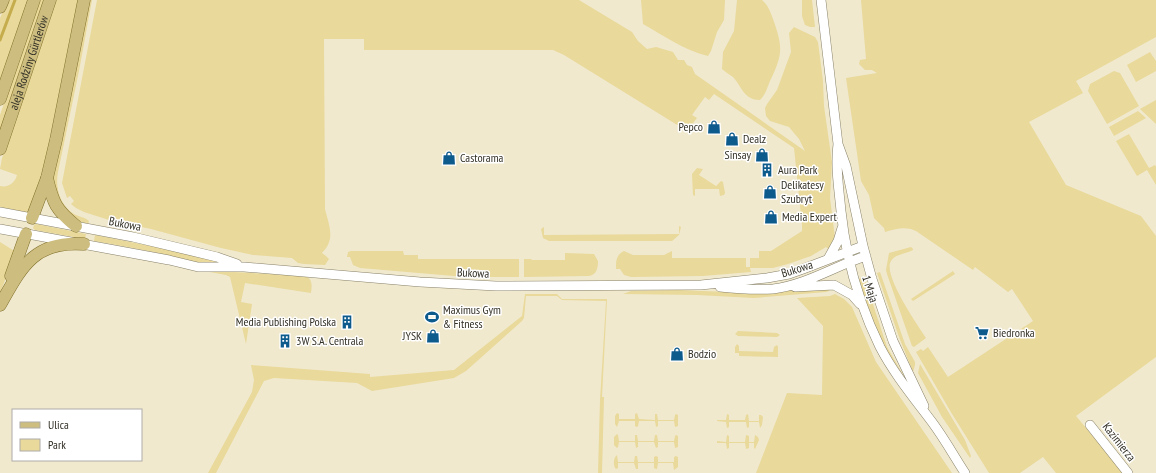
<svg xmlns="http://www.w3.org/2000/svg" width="1156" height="473" font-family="'PT Sans Narrow',sans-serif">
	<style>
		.green { fill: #e9d99a }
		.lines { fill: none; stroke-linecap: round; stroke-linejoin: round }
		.stream { stroke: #c5ad4e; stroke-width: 3 }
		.minor-casing { stroke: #888169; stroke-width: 10 }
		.major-casing { stroke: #816f29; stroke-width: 13 }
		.minor { stroke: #fff; stroke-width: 9 }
		.major { stroke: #cdbe80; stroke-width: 12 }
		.labels { text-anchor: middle; stroke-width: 3; stroke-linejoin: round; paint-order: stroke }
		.street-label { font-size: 12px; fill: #322f25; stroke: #fff }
		.poi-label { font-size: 12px; fill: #322f25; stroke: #fff; text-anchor: start }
	</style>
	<rect width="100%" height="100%" fill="#f0e9ce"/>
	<!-- green -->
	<path class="green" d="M8,0H28L0,82V18Z
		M39,0H44L0,131V115Z
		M55,0H78L45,163L40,179L28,213L0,207V186C8,188 15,183 17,175L0,169L2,158Z
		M87,0H92L79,71L58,172C55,188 60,205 74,214C79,217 85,217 89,221L88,224L80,222L58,204L52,176Z
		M97,0H579L632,32L638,41L647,49L656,47L673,52L678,60H684L687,65L692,67L695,74L805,151L799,139L789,127L770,121L766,116L765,108L767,104L777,90L791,52L789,33L794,27L815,37L818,42L823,81L824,106L832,162L830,198L835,238L829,250L826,247L811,256L788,264L773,268H750L751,272L703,276L631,277L624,275L620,269H616C616,261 616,255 624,251L633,255H664L672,251V258H746V267H750V258H759V251H771L802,231V225L794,148L714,94L709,100L705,97L692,115L697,118L687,131L564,55L553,50H364V39H324L325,209C329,226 336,239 322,253L326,256L329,259L325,265L304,264L298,263L292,258L253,255L221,248L151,229L109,220L84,212L76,208L71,204L74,201L70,196L67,198L62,183Z
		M641,0H725L724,20L717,32L711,51L708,56C684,50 664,36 643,24Z
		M737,0H762C768,5 770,11 773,19C783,47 783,54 770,81C767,88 766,94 760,100C744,100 742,87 733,77C729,74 725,72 722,69L723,52L734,31Z
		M802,0H812L815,27H810L805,25L802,16Z
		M861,0H1156V37L1076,81L1083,93L1029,122L1066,185L1141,216L1156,236V357L1076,416L1124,473H1056L1043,457L1020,473H989L952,414L916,352L921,349L923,351L928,347L948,377L1033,321L1012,289L1008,292L975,267L973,270L916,231C905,226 896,229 885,232L884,228L874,218L869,195L861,181L846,78L877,73L872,70H865L859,64L860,60L866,59Z
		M1150,52L1156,61V71L1136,82L1127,65Z
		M1114,71L1120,73L1139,106L1107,124L1088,91L1090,84Z
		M1156,100V124L1140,109Z
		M1138,111L1146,118L1114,136L1109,127Z
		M1129,134L1149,168L1155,165L1156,167V185L1147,170L1137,176L1116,141Z
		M697,168L703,169L699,175L716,186L721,181L723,182L725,193L724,195L720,196L719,189H695V196L693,195L692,174Z
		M36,224L86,234L85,239L35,230L33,228L34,225Z
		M679,226L681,227L679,235L672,241H549L543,238L541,229L544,227V235L679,234Z
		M95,235L176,251L216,261L217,263C198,267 171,256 153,252C133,248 114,244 94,241Z
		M0,242L16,252L0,293Z
		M911,247L913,249V250C906,254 895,254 891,261C882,274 918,326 926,338L914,347L912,346L887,274L886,270L889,253Z
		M351,251H403L404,255H418V259H519V277H487L454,276L360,268L353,265L350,257H347L348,252Z
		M565,253L594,254L598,261C598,267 597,275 589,276L524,277V259H531L532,260H565Z
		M199,270L304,276C313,278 312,286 311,293L245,283L241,302L252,304L246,344L230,277L226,275Z
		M953,271L955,274L913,301L911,299Z
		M880,272L905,344L915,362V365L913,372L899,337L877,273Z
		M864,277L887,347L904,376L903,375L884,346L871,316L858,279Z
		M830,288L829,291L826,292L754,298L697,295L623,294L631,291L679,290L752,293Z
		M525,294H557L562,299H607L602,397H604L602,473H598L600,400L606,301L562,300L557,296H526L524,318L522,321L466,371L454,378L372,391L357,383L274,378L264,381L216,473H208L252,392L254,380L251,365L370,374V377L454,370L522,316Z
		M835,294L844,299L852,307L876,362L952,473H756L787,393L822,395L823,326L797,298L830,296Z
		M738,331L777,333L780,335L777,337L738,336L735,334Z
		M737,344L739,346V351L773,352L774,347L777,345L778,347V357L739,356V353H735V347Z
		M920,364L965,440L971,456L970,458L942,417L918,373Z
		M617,413L619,414V419H635V414L637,413L639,419L655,420V414H657L658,420H674L675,415L676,414L678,415V426L675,427L674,421H658V426L656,427L655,421H639L638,426L637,427L635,426V421H619L617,427L615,424V416Z
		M727,414L729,415V420H745L746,415L748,414L749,421H759V415H761L763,417L762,425L760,428L759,422H749V427L747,428L746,422H729V427L727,428L726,422L717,421V420H726Z
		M617,434L618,435L619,441H635V435H637L638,441H654L655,435H657L658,441H674L675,436L676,435L678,436V447L675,448L674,442H658V447L656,448L654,442H638V447L636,448L635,442H619L618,447L617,448L614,445V437Z
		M727,435L729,436V442H745L746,435L749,436V442H754L755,435L758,437L759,440L755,449L754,448V443H749V448L746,449L745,443H729V448L727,449L726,443H717V441L726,442Z
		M617,455L618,462H634L635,456H637L638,462H654V457L656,456L658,457V462H674V457L676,456L678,457V467L674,470L673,463H658L657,469H656L654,468V463H638V469H636L634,463H618V468L616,469C613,466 613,458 617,455Z"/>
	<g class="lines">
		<!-- stream -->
		<path class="stream" d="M0,40L15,0"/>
		<!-- minor casing -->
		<g class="minor-casing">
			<path id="minor" d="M821,0L838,144C835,166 839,189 841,211C846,259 859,304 880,347C894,374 914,398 932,422C944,438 954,456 965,473
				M838,144L846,166L863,246L872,279L893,341L924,406
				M0,212L133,237L217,257L237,264
				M0,229L169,260L198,267H244L420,282L496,286L701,285L767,278L789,274L803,269L863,246
				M828,259L838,241L842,228
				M720,287C738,289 755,290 773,289C806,285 835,266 866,256
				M795,287L834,285L852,295L860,304
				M1090,425L1128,473"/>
		</g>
		<!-- major casing -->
		<g class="major-casing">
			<g id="major">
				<path d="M0,7L3,0"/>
				<path d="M0,99L34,0"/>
				<path id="s1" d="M0,149L50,0"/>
				<path d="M47,178C53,203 56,210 76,226"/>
				<path d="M32,218L47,178L56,140L84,0"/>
				<path d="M11,276L26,234"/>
				<path d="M0,305C21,268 34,240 84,244"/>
			</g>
		</g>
		<!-- minor -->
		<use href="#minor" class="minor"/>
		<!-- major -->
		<use href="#major" class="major"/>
	</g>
	<!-- icons -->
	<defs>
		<g id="shop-bare" transform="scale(1.08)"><path d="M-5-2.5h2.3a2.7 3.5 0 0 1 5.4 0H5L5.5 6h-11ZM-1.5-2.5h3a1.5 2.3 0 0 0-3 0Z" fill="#0d5a8d" stroke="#fff" stroke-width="2.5" paint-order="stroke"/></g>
		<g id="building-bare" transform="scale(1.08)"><path d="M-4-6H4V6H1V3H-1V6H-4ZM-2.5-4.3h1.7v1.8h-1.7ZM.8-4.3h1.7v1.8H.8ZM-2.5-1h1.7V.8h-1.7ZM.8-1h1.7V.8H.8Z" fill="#0d5a8d" stroke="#fff" stroke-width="2.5" paint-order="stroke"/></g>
		<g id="stadium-bare" transform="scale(1.08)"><path d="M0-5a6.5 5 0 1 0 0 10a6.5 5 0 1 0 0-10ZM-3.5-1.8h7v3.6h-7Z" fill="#0d5a8d" stroke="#fff" stroke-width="2.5" paint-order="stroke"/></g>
		<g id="supermarket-bare" transform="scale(1.08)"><path d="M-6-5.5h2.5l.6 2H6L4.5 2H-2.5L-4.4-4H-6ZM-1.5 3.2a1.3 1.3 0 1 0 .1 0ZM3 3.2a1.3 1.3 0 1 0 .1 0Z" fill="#0d5a8d" stroke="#fff" stroke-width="2.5" paint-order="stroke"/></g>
	</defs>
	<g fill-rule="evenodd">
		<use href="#shop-bare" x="714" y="127"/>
		<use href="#shop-bare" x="732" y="139"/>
		<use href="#shop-bare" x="762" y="155"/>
		<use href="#shop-bare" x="449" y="158"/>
		<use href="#building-bare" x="767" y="170"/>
		<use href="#shop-bare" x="770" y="192"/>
		<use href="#shop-bare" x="771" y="217"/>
		<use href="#stadium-bare" x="432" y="317"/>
		<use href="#building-bare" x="347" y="322"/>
		<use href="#supermarket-bare" x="982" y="333"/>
		<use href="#shop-bare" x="433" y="336"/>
		<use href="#building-bare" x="285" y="341"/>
		<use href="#shop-bare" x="677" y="354"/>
	</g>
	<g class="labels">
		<!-- street labels -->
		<g class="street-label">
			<text dy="4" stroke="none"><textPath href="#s1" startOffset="91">aleja Rodziny Gürtlerów</textPath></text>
			<text transform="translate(125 224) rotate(11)" y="4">Bukowa</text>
			<text transform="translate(797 269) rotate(-17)" y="4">Bukowa</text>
			<text transform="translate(473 273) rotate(3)" y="4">Bukowa</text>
			<text transform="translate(870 289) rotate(72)" y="4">1 Maja</text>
			<text transform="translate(1119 442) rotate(52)" y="4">Kazimierza</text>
		</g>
		<!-- poi labels -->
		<g class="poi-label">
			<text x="703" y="131" text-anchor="end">Pepco</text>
			<text x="743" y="143">Dealz</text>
			<text x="751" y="159" text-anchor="end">Sinsay</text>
			<text x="460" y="162">Castorama</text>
			<text x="778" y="174">Aura Park</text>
			<text x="781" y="189">Delikatesy<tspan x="781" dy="14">Szubryt</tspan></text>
			<text x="782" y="221">Media Expert</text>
			<text x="443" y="314">Maximus Gym<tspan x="443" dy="14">&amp; Fitness</tspan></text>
			<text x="336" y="326" text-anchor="end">Media Publishing Polska</text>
			<text x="993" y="337">Biedronka</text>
			<text x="422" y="340" text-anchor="end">JYSK</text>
			<text x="296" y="345">3W S.A. Centrala</text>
			<text x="688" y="358">Bodzio</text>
		</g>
	</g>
	<!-- legend -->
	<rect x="12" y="409" width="130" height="52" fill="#ffffff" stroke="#adaca8"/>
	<rect x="20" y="422" width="20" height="6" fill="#cdbe80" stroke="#adaca8"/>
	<text x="48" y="429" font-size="12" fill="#322f25">Ulica</text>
	<rect x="20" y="439" width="20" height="12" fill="#e9d99a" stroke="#adaca8"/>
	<text x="48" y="449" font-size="12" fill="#322f25">Park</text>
</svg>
